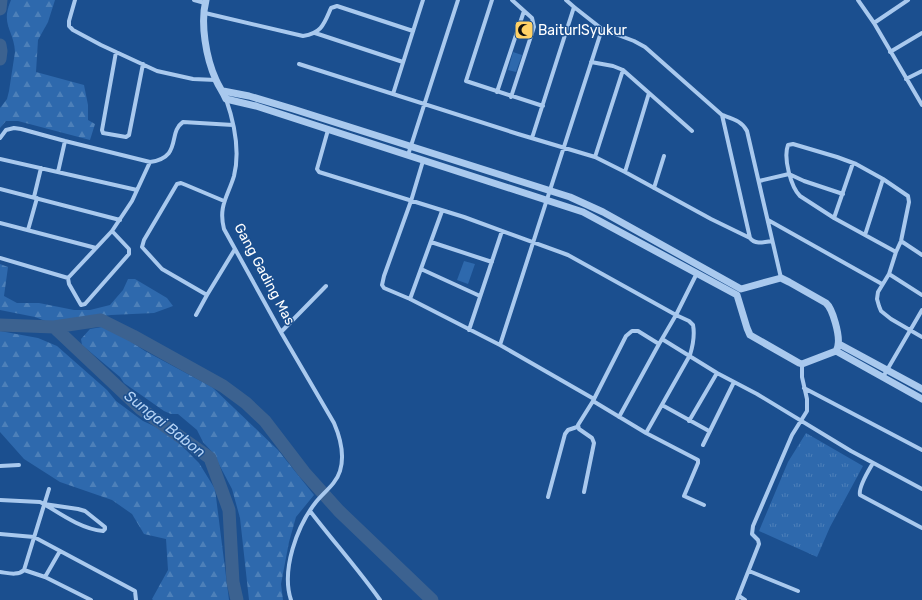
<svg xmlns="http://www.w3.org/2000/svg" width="922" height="600" font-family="Rubik,sans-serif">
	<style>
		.grass { fill: url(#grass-tufts) }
		.forest { fill: url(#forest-firs) }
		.green { fill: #2e69ad }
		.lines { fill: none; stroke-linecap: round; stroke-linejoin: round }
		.river { stroke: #3c6290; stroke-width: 13 }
		.minor { stroke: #a9c9ee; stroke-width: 4 }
		.tertiary { stroke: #a9c9ee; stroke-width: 7 }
		.labels { text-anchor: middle; stroke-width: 3; stroke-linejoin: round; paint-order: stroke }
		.poi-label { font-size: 14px; fill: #fff; stroke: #1b4f8f; text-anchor: start }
		.street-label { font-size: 14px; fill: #fff; stroke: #1b4f8f }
		.water-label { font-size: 15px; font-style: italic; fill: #b5d3f5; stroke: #1b4f8f }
	</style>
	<defs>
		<pattern id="grass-tufts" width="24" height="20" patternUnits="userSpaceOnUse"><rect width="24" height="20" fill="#2e69ad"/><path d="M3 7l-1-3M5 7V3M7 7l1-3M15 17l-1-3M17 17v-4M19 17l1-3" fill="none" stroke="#4d80b9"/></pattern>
		<pattern id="forest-firs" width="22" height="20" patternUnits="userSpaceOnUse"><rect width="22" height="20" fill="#2e69ad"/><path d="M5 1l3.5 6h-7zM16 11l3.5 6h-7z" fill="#4d80b9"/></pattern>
	</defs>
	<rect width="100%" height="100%" fill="#1b4f8f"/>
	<!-- grass -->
	<path class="grass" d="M806,433L863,466L830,527L817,557L759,531L788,462Z"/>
	<!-- forest -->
	<path class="forest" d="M11,0H55L48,22L38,40L36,72L84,85L88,105V120L95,124L90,140L18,121H6L0,128V108L7,99L9,91L15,52C14,30 0,25 11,0Z
		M0,264L8,267L4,296L17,303H39L74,310H90L110,305L123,290L128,279H135L167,298L173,306L154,313L111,315L56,322H48L35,317L0,310Z
		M102,327L118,333L145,351L212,387L278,450L314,495L296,517L289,542L281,584L283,600H249L240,518L232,489L213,453L203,442L197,430L178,414H171L164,411L124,383L120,377L82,345L81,339L90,329Z
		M0,331L38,338L57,346L107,390L116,401L143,421L169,433L199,463L215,489L229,600H153L152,599L168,570L166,539L144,534L132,514L112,500L60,482L24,459L0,432Z"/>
	<!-- green -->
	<path class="green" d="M513,52L522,55L516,72L508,70Z
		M464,261L475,264L468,284L457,280Z"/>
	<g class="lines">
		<!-- river -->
		<path class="river" d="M0,9L1,0
			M0,45L1,51L0,59
			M0,325L54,327L141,409L210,458L229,510L233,582L237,600
			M54,327L101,320L133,336L223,386L246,403L265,421L304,472L339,511L432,600"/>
		<!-- minor -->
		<path class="minor" d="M75,0L69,21V26L73,30L101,45L157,71L193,79L216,80
			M194,0L205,3
			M492,0L466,81L543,106
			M858,0L874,23L922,105
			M205,13L303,36C322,33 324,24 331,8L337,6L413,31
			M874,23L908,0
			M602,29L634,41L645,47L722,115L750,238C755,245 765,242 772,241
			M315,33L403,62
			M116,52L102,130L103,133L126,137L129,135L143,64
			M890,52L922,33
			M591,62L613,66L623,70L692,131
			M299,64L518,134L595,157L625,172L711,219L750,238
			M906,79L922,71
			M497,92L524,11
			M393,94L423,0
			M511,97L534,27L532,18L512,0
			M226,99C234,122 240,152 234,176C228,196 218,206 224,229L282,334L334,423C340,437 345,455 340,471C336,484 324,492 316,502C297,526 281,570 291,600
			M722,115C733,119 742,121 747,131L781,278
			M328,130L317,169L319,172L464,217L568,255L676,315L697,273
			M0,138L6,130L14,128L21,129L65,141L150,162C183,157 167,133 183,122L233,125
			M532,138L574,7L566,0
			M408,155L458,0
			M595,157L623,70
			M0,159L137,190
			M423,161L411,201L384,276L382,285L384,288L410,299L500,345L602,29L574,7
			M58,172L65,141
			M625,172L649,93
			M759,181L789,174L804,181L843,194
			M654,188L664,156
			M0,189L120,220
			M34,197L41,168
			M224,201L186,185L181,183L177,184L144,240L142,247L162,269L207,295L235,249
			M834,218L853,163
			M768,220L882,284
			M0,223L96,248
			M28,230L37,198
			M112,231L68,278L69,284L81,305L85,304L129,254V249L112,231L132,201L150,162
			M865,235L883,179
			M901,241L922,255
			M431,242L492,262
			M896,252L834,218L800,196C791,187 783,158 788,145L793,144L837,157L856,164L883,179L908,196L909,202L901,241L896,252L889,274L878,292L877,299L879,306L881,311L891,319L922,337
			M0,258L68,278
			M421,269L480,296
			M889,274L922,295
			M410,299L442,211
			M196,315L207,295
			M469,330L502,231
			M281,332L326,286
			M500,345L594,399
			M883,377L922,310
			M804,388L922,450
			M593,401L626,336L632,331H638L659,344L662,339L717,373L757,394L851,451L922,489
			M662,405L709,431
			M619,417L659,344
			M689,421L717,373
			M646,433L690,355C693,345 695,335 693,325L689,321L676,315L662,339
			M703,445L734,382
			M873,463C869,470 858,487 860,495L922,528
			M0,466L19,465
			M584,492L594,443L592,438L579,429L578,425L593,401L646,433L698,460V463L684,496L704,505
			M548,497L565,434L568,430L577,427
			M0,500L40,502L44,504L78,509L85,511L105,527V529L103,531C82,529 62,515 44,504
			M310,511C333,541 358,569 380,600
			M0,534L34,537L135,591L136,600
			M24,570L45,577L91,600
			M749,571L798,591
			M0,572C8,573 18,576 24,570L49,489
			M45,577L60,551
			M739,596L745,600
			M737,600L759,544L758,540L752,534L753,526L792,435L807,411V399L802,377V364"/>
		<!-- tertiary -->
		<path class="tertiary" d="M206,0C200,23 206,58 216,80C219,87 223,92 226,99L256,106L583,212L737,295L747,328L750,335L799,363L802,364L836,351C837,349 838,347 838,345C840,336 833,309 826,303L789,282L781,278L741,289L603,212L570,197L293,109L249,96L223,91
			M839,344L922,389
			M836,351L922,399"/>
	</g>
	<!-- icons -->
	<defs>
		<g id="mosque-square" transform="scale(1)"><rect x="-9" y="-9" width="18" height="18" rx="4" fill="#ffd166" stroke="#1b4f8f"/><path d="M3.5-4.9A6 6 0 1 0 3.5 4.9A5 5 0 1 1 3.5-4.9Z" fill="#111"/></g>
	</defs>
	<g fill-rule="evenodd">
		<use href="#mosque-square" x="524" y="30"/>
	</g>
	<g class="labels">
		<!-- poi labels -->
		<g class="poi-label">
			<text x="538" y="35">BaiturlSyukur</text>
		</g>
		<!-- street labels -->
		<g class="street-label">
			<text transform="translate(265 274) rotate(62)" y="5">Gang Gading Mas</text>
		</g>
		<!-- water labels -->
		<g class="water-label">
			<text transform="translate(165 424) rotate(38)" y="5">Sungai Babon</text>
		</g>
	</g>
</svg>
